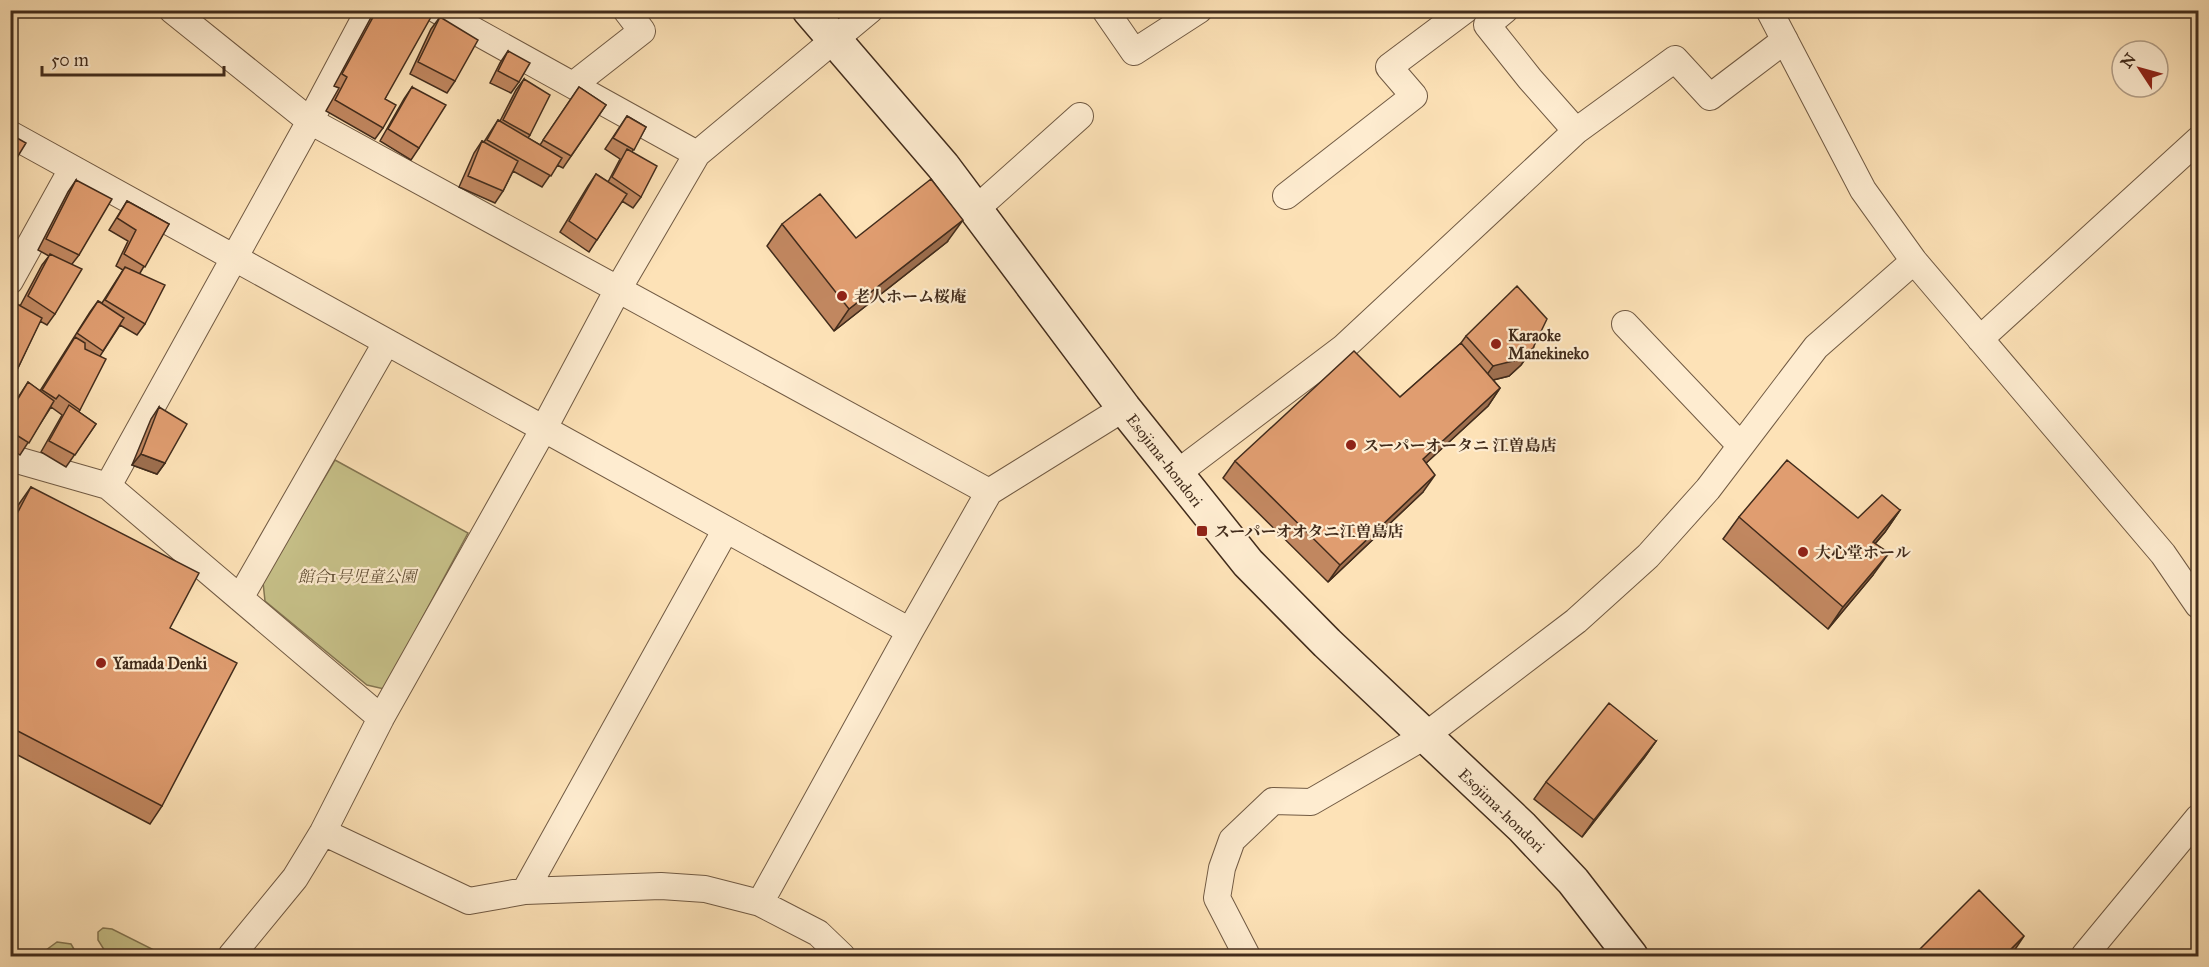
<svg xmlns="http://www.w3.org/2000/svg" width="2209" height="967" font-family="'IM FELL Great Primer','Noto Serif JP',serif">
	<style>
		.green { fill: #c7c189; stroke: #847652; stroke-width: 1.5 }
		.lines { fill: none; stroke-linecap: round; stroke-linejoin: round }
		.street-casing { stroke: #715a43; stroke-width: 28 }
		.secondary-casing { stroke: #422c1c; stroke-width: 36 }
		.street { stroke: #feecd0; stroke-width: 26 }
		.secondary { stroke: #feecd0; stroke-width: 33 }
		.wall { fill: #c18760; stroke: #422c1c; stroke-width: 1.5 }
		.shaded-wall { fill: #9d6e4e; stroke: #422c1c; stroke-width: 1.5 }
		.building { fill: #e09d70; stroke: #422c1c; stroke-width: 1.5 }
		.poi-dot { fill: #8f2418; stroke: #feecd0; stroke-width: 2 }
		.labels { text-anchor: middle; stroke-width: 4.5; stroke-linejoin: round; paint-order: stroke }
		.poi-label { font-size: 16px; font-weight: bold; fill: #422c1c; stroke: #feecd0; text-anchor: start }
		.street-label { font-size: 16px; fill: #422c1c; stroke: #feecd0 }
		.park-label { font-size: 16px; font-style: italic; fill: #635137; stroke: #feecd0 }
	</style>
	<rect width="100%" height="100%" fill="#fde2b7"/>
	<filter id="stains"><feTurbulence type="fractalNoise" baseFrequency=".00333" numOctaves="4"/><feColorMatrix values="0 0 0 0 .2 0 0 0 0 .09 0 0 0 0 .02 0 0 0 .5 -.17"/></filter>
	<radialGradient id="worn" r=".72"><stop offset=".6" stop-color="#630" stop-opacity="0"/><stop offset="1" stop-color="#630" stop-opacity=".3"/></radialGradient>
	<!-- green -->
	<path class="green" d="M335,460L468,533L384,689L367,685L265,601L263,582Z
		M103,928L112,929L156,951L153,956H108L98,940V932Z
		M57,942L71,944L78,956H38Z"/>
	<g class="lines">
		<!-- street casing -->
		<g class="street-casing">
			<path id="street" d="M172,10L310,121L989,492
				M437,10L697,154
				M1105,10L1134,52L1199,10
				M1769,10L1863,190L1914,261L2163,554L2198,605
				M573,85L642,31L626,10
				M1576,131L1675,59L1710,97L1785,40
				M10,134L910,631
				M1286,196L1414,96L1389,67L1465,10
				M976,209L1080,116
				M10,281L72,169
				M1625,324L1740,445
				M1980,339L2198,140
				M10,458L108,486L381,718
				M1176,474L1343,348L1576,131L1530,79L1487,25L1505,10
				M108,486L310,121L369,10
				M240,598L386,343
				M323,832L469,901L525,891L661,886L705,889L760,903L818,933L842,956
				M525,891L725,531
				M760,903L910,631L989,492L1124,408
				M231,956L295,878L323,832L381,718L543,430L617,291L697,154L870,10
				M1247,956L1217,898L1222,868L1232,840L1273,801L1311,802L1425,736L1576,621L1648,556L1708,489L1816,347L1914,261
				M2084,956L2198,818"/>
		</g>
		<!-- secondary casing -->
		<g class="secondary-casing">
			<path id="secondary" d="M809,10L943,166L1124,408L1248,563L1327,643L1522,827L1573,881L1631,956"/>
		</g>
		<!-- street -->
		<use href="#street" class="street"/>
		<!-- secondary -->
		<use href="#secondary" class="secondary"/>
	</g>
	<!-- wall -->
	<path class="wall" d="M375,10H420L385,99L383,128L375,139L326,111L339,88L334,86Z
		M440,17L455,81L447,93L410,74L431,29Z
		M508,51L519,82L511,93L490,83L500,63Z
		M524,79L530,135L528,138L540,145L579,87L606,105L563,168L557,165L542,187L513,171L503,191L495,203L459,187L474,153L482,141L484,142L498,120L500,121L516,90Z
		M412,87L419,148L411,160L380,141L404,99Z
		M627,116L646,127L632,152L641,197L633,208L622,201L589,252L560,232L588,186L596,174L608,182L620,159L605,149Z
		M76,180L79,255L72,264L55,314L47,325L40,321L16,372L10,380V300L20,306L42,265L49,256L38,250L68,192Z
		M127,201L169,224L140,273L145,324L137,335L120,325L100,356L79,412L96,424L66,467L41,452L62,415L51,407L20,455L10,448V410L28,382L40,391L90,312L98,301L102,303L123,270L116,266L128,241L109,230Z
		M782,224L856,238L947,242L834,331L767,246Z
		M1466,336L1533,348L1521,365L1509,376L1493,380L1500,388L1488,406L1426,463L1423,492L1328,582L1223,478L1235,461L1400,397L1461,343Z
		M159,407L165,463L157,474L132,465L151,419Z
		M31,487L170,628L162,806L150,824L10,751V521L19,504Z
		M1900,510L1885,532L1875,544L1873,575L1828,629L1723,539L1739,517L1858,518Z
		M1656,741L1644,758L1582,837L1534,799L1546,782Z"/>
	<!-- shaded-wall -->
	<path class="shaded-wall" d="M963,220L947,242L834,331L849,309Z
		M1533,348L1521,365L1509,376L1481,383L1493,366Z
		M1500,388L1488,406L1411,477L1423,459Z
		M141,454L165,463L157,474L132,465Z
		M1435,475L1423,492L1328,582L1340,565Z
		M1900,510L1885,532L1857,564L1873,542Z
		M1889,553L1873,575L1828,629L1843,607Z
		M1656,741L1644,758L1582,837L1594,820Z
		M2024,936L2010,957H2003Z"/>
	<!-- building -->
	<path class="building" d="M377,10H420L431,17L385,99L396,105L383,128L335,100L347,77L342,74Z
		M440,17L478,40L455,81L418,62Z
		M508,51L530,63L519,82L498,71Z
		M524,79L550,95L530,135L503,120Z
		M412,87L446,105L419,148L388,129Z
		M579,87L606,105L571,156L543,140Z
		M627,116L646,127L634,150L613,138Z
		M498,120L562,158L551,176L487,140Z
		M10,134L26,143L10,169Z
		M482,141L518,161L503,191L468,176Z
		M627,149L657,166L641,197L612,177Z
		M596,174L627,194L597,240L569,221Z
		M931,179L963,220L849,309L782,224L820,194L856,238Z
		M76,180L112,199L79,255L46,239Z
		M10,187L17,191L10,201Z
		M127,201L169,224L145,267L124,254L136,230L117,218Z
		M50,254L82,269L55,314L28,296Z
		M125,267L165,285L145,324L105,300Z
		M1517,286L1547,319L1533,348L1521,359L1493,366L1466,336Z
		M10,300L42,318L16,372L10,369Z
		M98,301L124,318L103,351L77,333Z
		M75,337L85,343V349L106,359L80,410L59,395L56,399L42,390Z
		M1461,343L1500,388L1423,459L1435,475L1340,565L1235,461L1354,351L1400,397Z
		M28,382L54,401L29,443L10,431V412Z
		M69,405L96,424L75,455L49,441Z
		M159,407L187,424L165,463L141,454Z
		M1787,460L1858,518L1882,495L1900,510L1873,542L1889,553L1843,607L1739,517Z
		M31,487L199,573L170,628L237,663L162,806L10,727V527Z
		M1609,703L1656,741L1594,820L1546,782Z
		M1979,890L2024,936L2003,957H1912Z"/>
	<!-- markers -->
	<g class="poi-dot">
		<circle cx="842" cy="296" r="6"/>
		<circle cx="1496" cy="344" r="6"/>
		<circle cx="1351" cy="445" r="6"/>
		<rect x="1196" y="525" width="12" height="12" rx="3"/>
		<circle cx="1803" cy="552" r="6"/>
		<circle cx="101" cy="663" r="6"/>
	</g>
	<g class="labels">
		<!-- poi labels -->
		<g class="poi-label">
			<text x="854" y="302">老人ホーム桜庵</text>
			<text x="1508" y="341">Karaoke<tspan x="1508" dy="18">Manekineko</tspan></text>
			<text x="1363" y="451">スーパーオータニ 江曽島店</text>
			<text x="1214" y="537">スーパーオオタニ江曽島店</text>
			<text x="1815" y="558">大心堂ホール</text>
			<text x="113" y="669">Yamada Denki</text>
		</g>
		<!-- street labels -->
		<g class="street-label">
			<text transform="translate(1165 460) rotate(52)" y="6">Esojima-hondori</text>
			<text transform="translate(1502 810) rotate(44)" y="6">Esojima-hondori</text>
		</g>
		<!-- park labels -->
		<g class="park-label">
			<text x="357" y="582">館合1号児童公園</text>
		</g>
	</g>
	<!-- margin -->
	<rect width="2209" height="967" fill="none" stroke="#fde2b7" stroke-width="36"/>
	<rect x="12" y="12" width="2185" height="943" fill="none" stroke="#422c1c" stroke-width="3"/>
	<rect x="18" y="18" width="2173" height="931" fill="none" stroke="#422c1c" stroke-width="1.5"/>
	<!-- north arrow -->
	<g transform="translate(2140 69) rotate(306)"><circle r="28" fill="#feecd0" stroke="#b39f88" stroke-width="1.5"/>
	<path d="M0-4.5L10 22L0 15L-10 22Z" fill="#8f2418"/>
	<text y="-9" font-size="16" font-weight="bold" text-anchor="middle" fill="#422c1c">N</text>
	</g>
	<!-- scale -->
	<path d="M42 66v9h182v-9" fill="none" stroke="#422c1c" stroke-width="3"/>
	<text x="51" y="66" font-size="18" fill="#422c1c" stroke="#feecd0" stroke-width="4.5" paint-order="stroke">50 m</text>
	<rect width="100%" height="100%" filter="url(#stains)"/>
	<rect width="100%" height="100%" fill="url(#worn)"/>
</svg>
